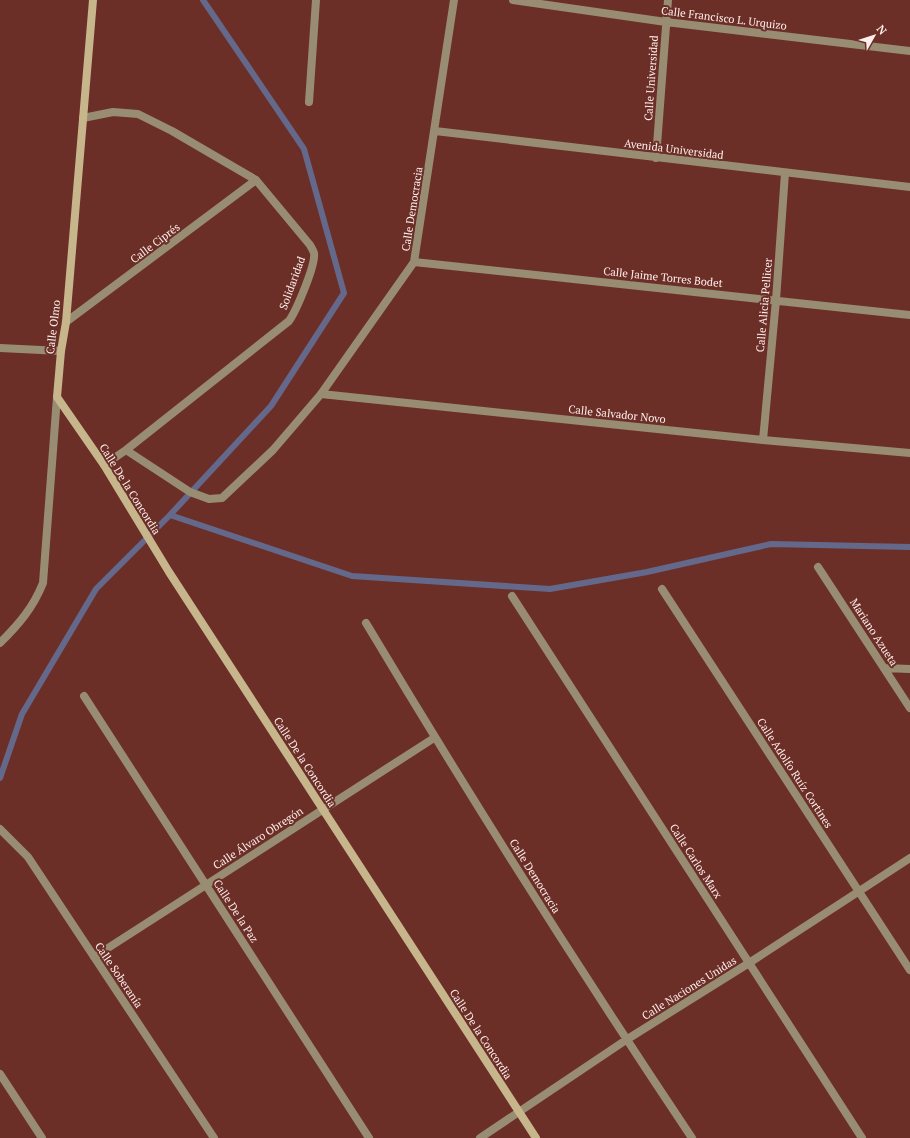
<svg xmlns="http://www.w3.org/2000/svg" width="910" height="1138" font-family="'PT Serif',serif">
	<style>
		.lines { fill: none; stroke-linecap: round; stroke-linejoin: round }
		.stream { stroke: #64698c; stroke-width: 6 }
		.street { stroke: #988d73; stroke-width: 8 }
		.secondary { stroke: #c7b68b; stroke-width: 8 }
		.labels { text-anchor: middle; stroke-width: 4; stroke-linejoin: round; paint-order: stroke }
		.street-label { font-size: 11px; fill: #ffefec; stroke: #6c2f28 }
	</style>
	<rect width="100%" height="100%" fill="#6c2f28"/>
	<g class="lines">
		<!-- stream -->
		<path class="stream" d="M170,515L352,576L550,589L647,572L771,544L910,547
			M0,778L22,714L96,589L170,515L271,406L344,293L304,149L203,0"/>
		<!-- street -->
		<path class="street" d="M513,0L666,22L910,51
			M309,102L316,0
			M83,118L113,112L138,114L172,131L256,180L310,245C311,247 313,250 314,253C316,265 296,311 289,321L126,450L104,465
			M435,131L910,187
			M656,158L668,0
			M414,262L910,315
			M66,322L256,180
			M0,348L61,351
			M321,394L763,440L910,453
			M763,440L776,300L785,173
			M126,450L190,492L209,499L222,498L273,450L321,394L414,262L454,0
			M818,567L910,708
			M662,589L910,970
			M512,596L862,1138
			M366,623C470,797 579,969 692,1138
			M0,643C19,624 33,608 43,583L57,397
			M884,668L910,669
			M84,696L369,1138
			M0,829L28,857L214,1138
			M94,957L434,738
			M0,1074L42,1138
			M480,1138L626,1040L749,963L910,858"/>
		<!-- secondary -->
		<path class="secondary" d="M93,0L66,322L61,351L57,397L104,465L169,572L536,1138"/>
	</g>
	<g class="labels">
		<!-- street labels -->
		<g class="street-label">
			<text transform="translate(724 18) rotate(7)" y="4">Calle Francisco L. Urquizo</text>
			<text transform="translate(651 78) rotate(-86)" y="4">Calle Universidad</text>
			<text transform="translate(674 149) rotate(7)" y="4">Avenida Universidad</text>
			<text transform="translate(412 209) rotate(-81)" y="4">Calle Democracia</text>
			<text transform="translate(155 243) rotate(-37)" y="4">Calle Ciprés</text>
			<text transform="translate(663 277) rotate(6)" y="4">Calle Jaime Torres Bodet</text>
			<text transform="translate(292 283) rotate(-70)" y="4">Solidaridad</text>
			<text transform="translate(764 305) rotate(-85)" y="4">Calle Alicia Pellicer</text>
			<text transform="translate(53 327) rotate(-83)" y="4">Calle Olmo</text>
			<text transform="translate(617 414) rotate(6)" y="4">Calle Salvador Novo</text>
			<text transform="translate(130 489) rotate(58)" y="4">Calle De la Concordia</text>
			<text transform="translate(874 632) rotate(57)" y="4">Mariano Azueta</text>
			<text transform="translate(305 762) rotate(57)" y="4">Calle De la Concordia</text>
			<text transform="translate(795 773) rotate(57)" y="4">Calle Adolfo Ruíz Cortines</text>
			<text transform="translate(258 838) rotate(-33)" y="4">Calle Álvaro Obregón</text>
			<text transform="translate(696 861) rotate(57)" y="4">Calle Carlos Marx</text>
			<text transform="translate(535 876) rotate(58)" y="4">Calle Democracia</text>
			<text transform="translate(236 911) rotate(57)" y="4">Calle De la Paz</text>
			<text transform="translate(119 975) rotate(56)" y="4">Calle Soberanía</text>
			<text transform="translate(689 988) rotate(-32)" y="4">Calle Naciones Unidas</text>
			<text transform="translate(481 1034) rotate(57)" y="4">Calle De la Concordia</text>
		</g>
	</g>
	<!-- north arrow -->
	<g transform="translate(874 36) rotate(51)" stroke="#6c2f28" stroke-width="3" paint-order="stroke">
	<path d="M0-3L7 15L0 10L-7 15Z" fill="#ffefec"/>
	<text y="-6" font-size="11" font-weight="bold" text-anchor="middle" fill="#ffefec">N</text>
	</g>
</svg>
